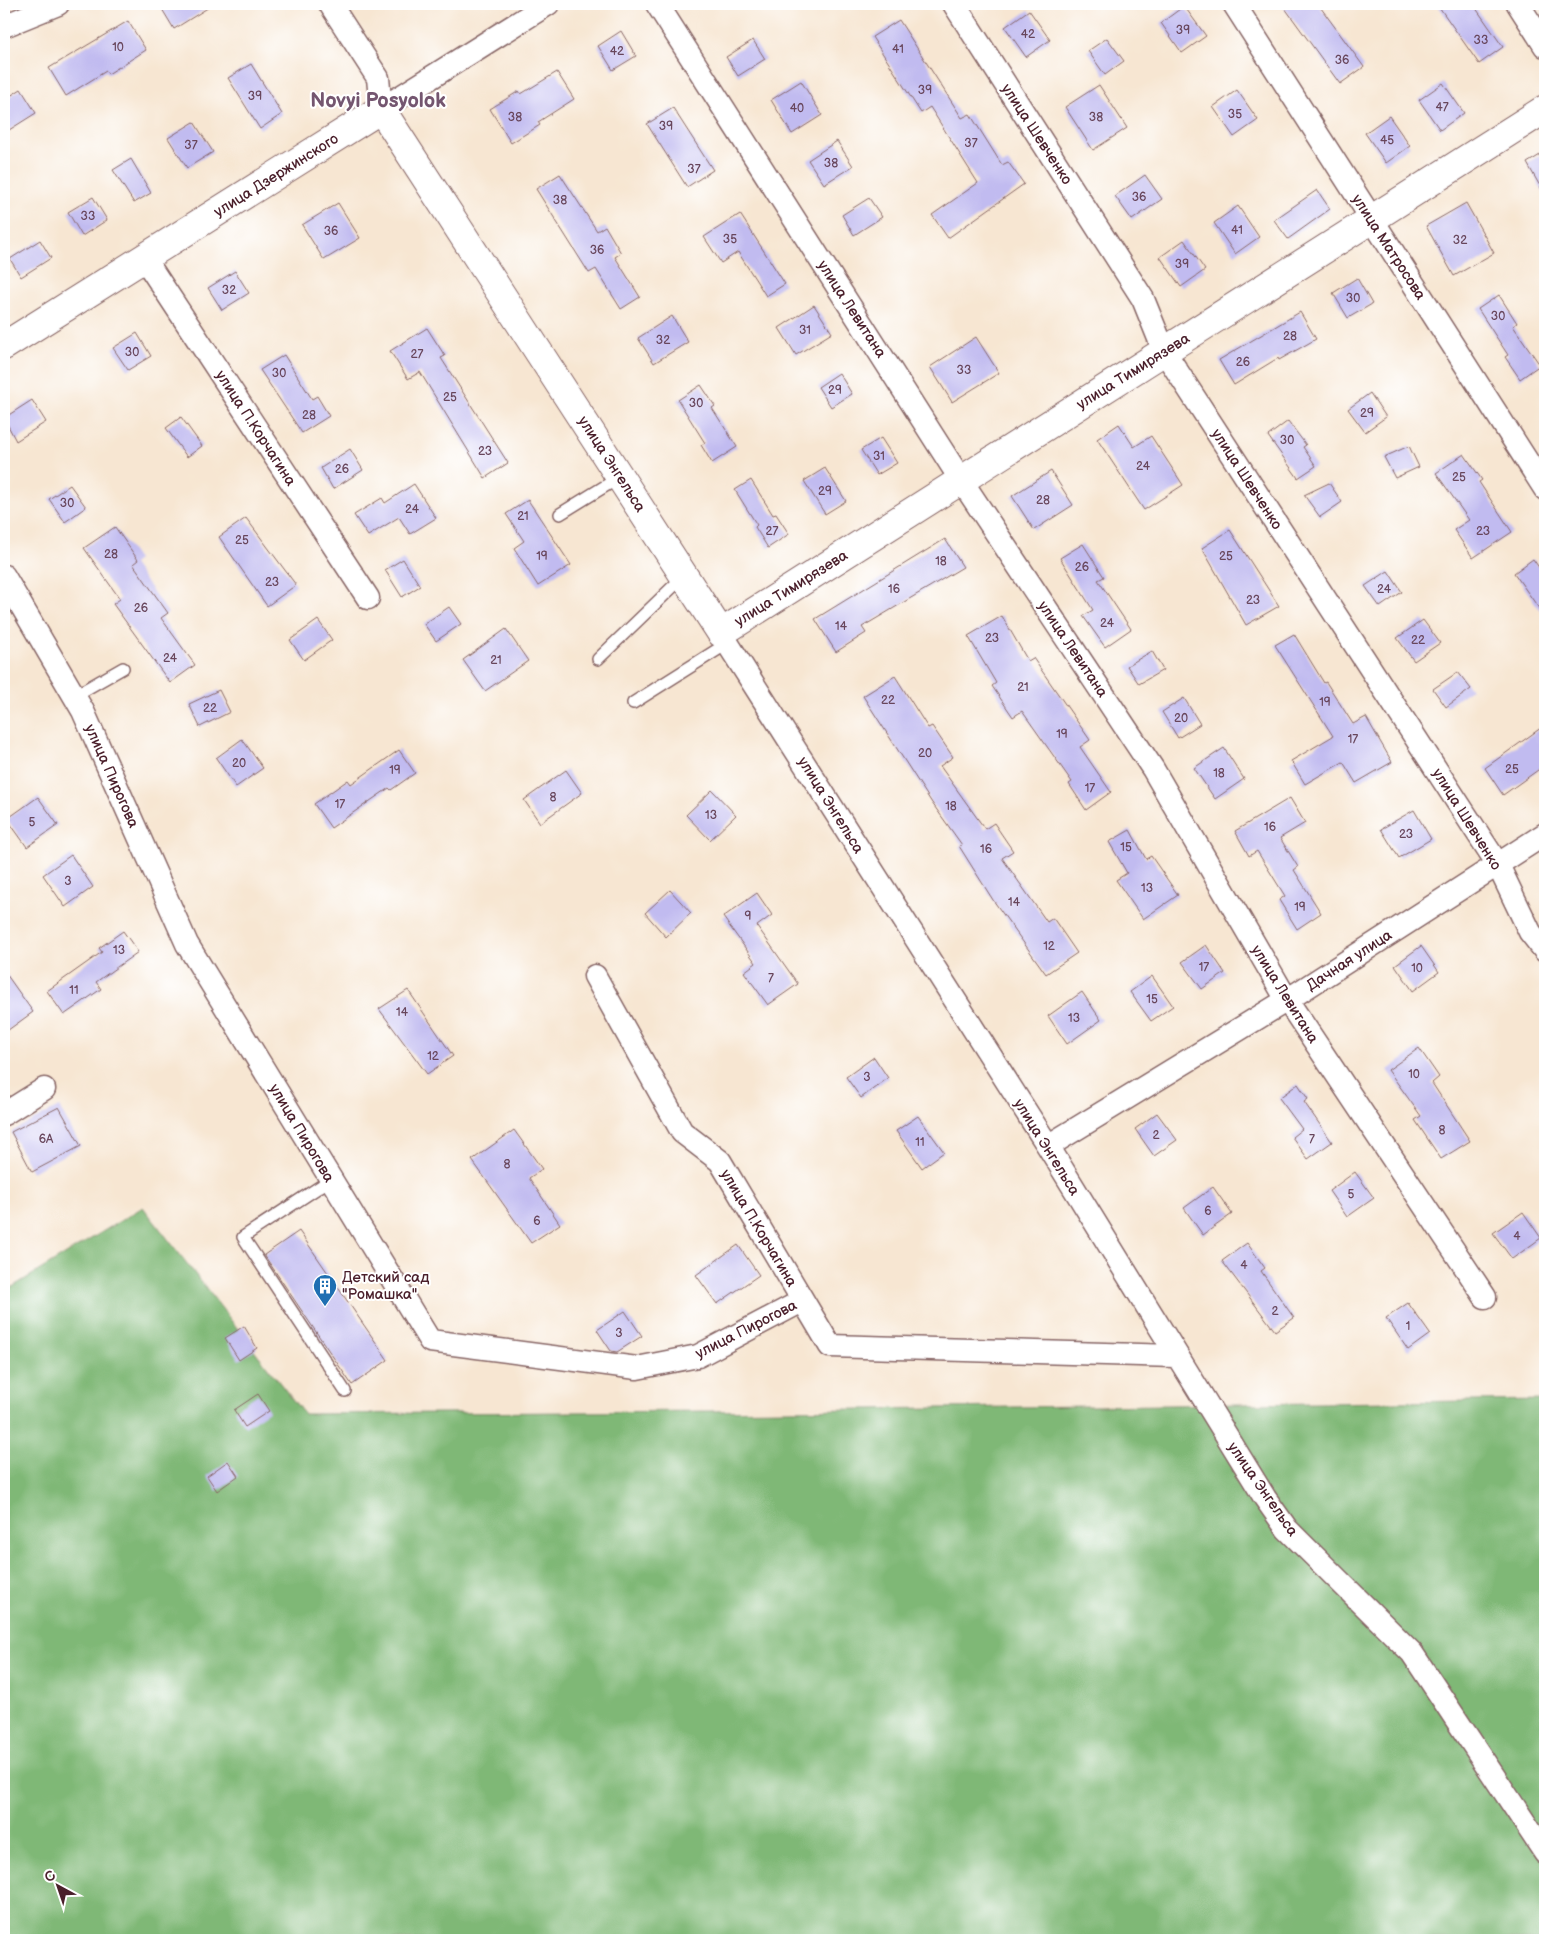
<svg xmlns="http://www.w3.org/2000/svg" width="1549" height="1944" font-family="'Balsamiq Sans',sans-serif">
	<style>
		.forest { fill: #7fb876; stroke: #646c50 }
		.building { fill: #c1bbf0 }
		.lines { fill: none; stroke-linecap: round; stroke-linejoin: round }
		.lane-casing { stroke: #876565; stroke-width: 14 }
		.street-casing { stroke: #876565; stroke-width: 25 }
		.secondary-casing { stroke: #876565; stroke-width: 30 }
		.lane { stroke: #fff; stroke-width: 11 }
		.street { stroke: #fff; stroke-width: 22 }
		.secondary { stroke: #fff; stroke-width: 28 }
		.labels { text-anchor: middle; stroke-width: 4; stroke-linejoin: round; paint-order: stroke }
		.number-label { font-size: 12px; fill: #68465c }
		.street-label { font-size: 15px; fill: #4a1f2b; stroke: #fff }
		.poi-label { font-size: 15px; fill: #4a1f2b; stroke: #fff; text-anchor: start }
		.district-label { font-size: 20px; font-weight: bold; fill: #745670; stroke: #fff }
	</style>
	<rect width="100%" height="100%" fill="#fff"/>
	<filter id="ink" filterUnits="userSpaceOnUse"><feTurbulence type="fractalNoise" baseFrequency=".02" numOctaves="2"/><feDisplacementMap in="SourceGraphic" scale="10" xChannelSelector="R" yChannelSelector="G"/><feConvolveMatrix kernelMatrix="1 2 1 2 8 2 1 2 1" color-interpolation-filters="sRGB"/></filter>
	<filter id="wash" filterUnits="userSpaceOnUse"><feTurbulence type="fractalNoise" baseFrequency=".0096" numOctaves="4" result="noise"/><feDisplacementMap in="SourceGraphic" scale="20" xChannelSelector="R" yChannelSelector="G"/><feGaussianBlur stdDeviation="1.12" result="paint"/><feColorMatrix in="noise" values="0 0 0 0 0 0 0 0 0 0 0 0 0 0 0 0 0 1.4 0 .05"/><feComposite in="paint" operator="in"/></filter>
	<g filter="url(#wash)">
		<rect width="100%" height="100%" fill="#f7e6d2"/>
		<!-- forest -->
		<path class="forest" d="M143,1207L304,1414L707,1411L1545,1400V1940H4V1292Z"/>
		<g id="blocks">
			<!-- building -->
			<path class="building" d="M159,4H214L174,29Z
				M1282,4H1318L1364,67L1340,84Z
				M1437,4H1473L1503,47L1479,64Z
				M1184,6L1206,36L1182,53L1161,23Z
				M1029,10L1050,40L1026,57L1005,27Z
				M899,20L962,118L970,114L1002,165L1008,162L1024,184L948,238L932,215L978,183L930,107L921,113L872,37Z
				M128,21L146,50L108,74L106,71L66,96L49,68Z
				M621,31L636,56L613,70L598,46Z
				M1107,38L1124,61L1105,75L1088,51Z
				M753,40L765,59L738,76L726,57Z
				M251,64L282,114L260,129L228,78Z
				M557,72L574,99L538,122L540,125L511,143L490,109L519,91L521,94Z
				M801,81L822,115L792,134L771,100Z
				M1443,83L1464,113L1440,130L1419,100Z
				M1099,85L1127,128L1093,150L1065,107Z
				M21,89L36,113L9,130L4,122V100Z
				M1237,90L1258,120L1234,137L1213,107Z
				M673,108L713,170L687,187L647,124Z
				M1389,116L1410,146L1386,163L1365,133Z
				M194,122L213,152L187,168L168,138Z
				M837,141L853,166L824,184L808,160Z
				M1545,152V195L1527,163Z
				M131,159L151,193L134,203L113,170Z
				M560,174L597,231L605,226L621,253L615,257L640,297L621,309L596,269L589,273L536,189Z
				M1145,175L1162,199L1132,220L1115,196Z
				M1317,190L1330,209L1288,239L1274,220Z
				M93,197L107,220L82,236L68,212Z
				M869,198L882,217L854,235L842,215Z
				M338,203L360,238L324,260L302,225Z
				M1466,203L1494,253L1454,276L1426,226Z
				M1238,206L1259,237L1235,254L1214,223Z
				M740,214L785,284L766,296L738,252L721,263L704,237Z
				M40,240L51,258L21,277L10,259Z
				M1184,240L1205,270L1181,287L1160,257Z
				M235,271L249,293L222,310L208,288Z
				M1357,278L1372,304L1348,318L1333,293Z
				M1499,295L1517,323L1513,326L1540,365L1520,379L1505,357L1508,355L1478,309Z
				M814,305L832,333L796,355L779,328Z
				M1300,312L1316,339L1279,360L1278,358L1234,385L1219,360Z
				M672,316L688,342L654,363L638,338Z
				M427,328L445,356L441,358L508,463L485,478L420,372L408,379L390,351Z
				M137,333L151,356L128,370L113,348Z
				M976,337L999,373L952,402L930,367Z
				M284,355L312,399L317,396L329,416L302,433L260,370Z
				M839,373L852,394L831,407L818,387Z
				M701,385L715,406L712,408L737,447L712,463L701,445L705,443L678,400Z
				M1370,393L1386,417L1365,432L1348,409Z
				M32,400L46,422L16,441L4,418Z
				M181,417L202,446L187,457L166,428Z
				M1288,421L1306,445L1303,447L1316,466L1298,478L1268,436Z
				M1119,424L1134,447L1151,436L1183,485L1144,510L1097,439Z
				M881,438L897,463L877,475L861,450Z
				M1409,446L1419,467L1395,478L1384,457Z
				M350,449L363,470L333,489L321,468Z
				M1464,454L1482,480L1479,482L1512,532L1473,558L1454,530L1469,520L1436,473Z
				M825,468L846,501L825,514L804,481Z
				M1051,471L1073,505L1034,530L1012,496Z
				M751,480L773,515L776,514L789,534L768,548L755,527L757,525L735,490Z
				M1329,483L1342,502L1320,517L1304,495Z
				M414,484L436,518L410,534L399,517L368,536L354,515L382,498L385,503Z
				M70,485L86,507L65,522L49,499Z
				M528,500L571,565L538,586L514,548L524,541L506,514Z
				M246,518L296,585L267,606L219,537Z
				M115,527L138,560L133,564L168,613L161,618L195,665L170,683L113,604L120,599L84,548Z
				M1230,530L1279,606L1246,625L1202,548Z
				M945,539L963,567L862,627L866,633L836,652L815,619Z
				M1083,544L1104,577L1098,580L1131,629L1105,647L1083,616L1093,610L1060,558Z
				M403,559L420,586L402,597L385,570Z
				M1533,559L1545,576V617L1514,573Z
				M1388,571L1402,592L1380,607L1365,586Z
				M449,607L461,624L436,641L424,624Z
				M1002,616L1028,661L1033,658L1090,740L1080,747L1111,792L1086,810L1069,784L1072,782L1022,711L1013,717L992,686L996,683L968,636Z
				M318,620L332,640L304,660L290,640Z
				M1423,620L1440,643L1414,661L1397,638Z
				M506,629L528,661L485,691L463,660Z
				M1294,634L1324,683L1326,682L1353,724L1366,717L1392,762L1356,783L1343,762L1305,784L1291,761L1333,736L1275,645Z
				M1152,651L1163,670L1139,684L1127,666Z
				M1458,672L1471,689L1446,707L1433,689Z
				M895,676L928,728L932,726L953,757L940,766L985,829L994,823L1013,851L1002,858L1047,922L1053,918L1077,953L1046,974L993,900L959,846L962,845L932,803L863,696Z
				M219,690L230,712L200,727L189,704Z
				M1184,698L1200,724L1178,738L1162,712Z
				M1545,725V765L1503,795L1485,768Z
				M242,739L263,768L236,787L216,758Z
				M1224,748L1244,779L1215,799L1194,768Z
				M399,750L415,773L391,790L389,788L331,828L314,804L348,780L351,784Z
				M566,770L582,793L540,823L524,800Z
				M712,790L736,815L710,840L686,815Z
				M38,797L58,825L27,847L7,819Z
				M1290,798L1305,823L1280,838L1298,867L1294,870L1321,913L1297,929L1279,900L1285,896L1257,851L1249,856L1235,831Z
				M1414,810L1431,839L1399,858L1381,829Z
				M1130,830L1146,859L1151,856L1178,895L1143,919L1116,880L1127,873L1109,842Z
				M71,855L93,887L65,907L43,875Z
				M670,890L691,913L666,937L645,913Z
				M757,893L772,915L757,926L798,984L768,1005L744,972L756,963L723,917Z
				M123,931L138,952L96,982L101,989L64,1015L47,991L102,952L99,948Z
				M1206,945L1225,973L1202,989L1182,962Z
				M1421,946L1439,972L1413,991L1395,965Z
				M4,971L33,1012L4,1033Z
				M1152,976L1173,1006L1151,1021L1130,992Z
				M408,990L453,1056L427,1074L379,1009Z
				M1082,992L1101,1020L1067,1044L1048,1016Z
				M1419,1048L1439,1077L1432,1083L1470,1141L1441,1159L1415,1120L1421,1116L1388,1070Z
				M874,1057L888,1078L861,1098L846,1077Z
				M1298,1084L1308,1099L1304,1102L1332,1142L1308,1159L1292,1137L1302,1129L1279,1098Z
				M59,1107L81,1146L32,1172L11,1132Z
				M1157,1113L1177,1140L1154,1156L1135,1129Z
				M918,1116L944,1152L922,1168L896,1131Z
				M514,1130L542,1169L529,1178L560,1224L531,1243L472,1160Z
				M1355,1172L1374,1198L1347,1217L1329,1191Z
				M1213,1187L1232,1214L1203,1235L1184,1208Z
				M1523,1212L1541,1238L1512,1259L1493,1233Z
				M299,1231L388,1360L352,1385L264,1255Z
				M1247,1243L1265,1268L1261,1271L1294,1318L1275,1331L1222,1261Z
				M738,1245L759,1275L717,1304L696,1275Z
				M1408,1303L1430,1334L1408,1350L1386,1318Z
				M625,1311L642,1336L617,1352L611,1351L597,1330Z
				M244,1326L257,1348L239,1360L225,1338Z
				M258,1394L269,1411L245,1427L234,1410Z
				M228,1461L238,1476L217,1491L207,1476Z"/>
		</g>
	</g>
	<g filter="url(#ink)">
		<use href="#blocks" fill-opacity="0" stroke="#876565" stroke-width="1"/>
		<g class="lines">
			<!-- lane casing -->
			<g class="lane-casing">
				<path id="lane" d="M560,514L620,477
					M598,659L684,576
					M74,696L123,668
					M633,703L728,643
					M330,1180L243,1237L345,1391"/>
			</g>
			<!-- street casing -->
			<g class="street-casing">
				<path id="street" d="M330,4L378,78L381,109L548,4
					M657,4L961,480L1153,769L1287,1000L1485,1297
					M954,4L1143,299L1164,351L1497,863L1530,932L1545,951
					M1234,4L1545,489
					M1518,4L1545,46
					M4,26L58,4
					M144,258L368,598
					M4,576L83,711L187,944L430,1341L637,1368L698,1356L802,1301
					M721,633L1048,1146L1265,1498L1287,1529L1412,1653L1545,1853
					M595,976L682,1132L720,1161L830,1346L1175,1356
					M4,1114L44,1089
					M1048,1146L1287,1000L1545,834"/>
			</g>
			<!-- secondary casing -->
			<g class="secondary-casing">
				<path id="secondary" d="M4,346L381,109L721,633L1545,109"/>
			</g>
			<!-- lane -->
			<use href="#lane" class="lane"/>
			<!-- street -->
			<use href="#street" class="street"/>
			<!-- secondary -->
			<use href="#secondary" class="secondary"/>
		</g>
	</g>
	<!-- icons -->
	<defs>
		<g id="building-pin" transform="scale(1.25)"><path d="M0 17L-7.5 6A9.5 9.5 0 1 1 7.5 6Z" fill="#1f6fb2" stroke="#fff"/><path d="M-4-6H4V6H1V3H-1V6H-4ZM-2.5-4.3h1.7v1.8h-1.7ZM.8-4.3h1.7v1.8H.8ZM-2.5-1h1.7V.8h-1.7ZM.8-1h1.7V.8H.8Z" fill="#fff"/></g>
	</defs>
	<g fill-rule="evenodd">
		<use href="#building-pin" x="325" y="1286"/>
	</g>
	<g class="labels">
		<!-- number labels -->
		<g class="number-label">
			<text x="1183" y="34">39</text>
			<text x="1028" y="38">42</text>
			<text x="1481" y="44">33</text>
			<text x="118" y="51">10</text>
			<text x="898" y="53">41</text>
			<text x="617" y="55">42</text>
			<text x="1342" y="64">36</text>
			<text x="925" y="94">39</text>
			<text x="255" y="100">39</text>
			<text x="1442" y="111">47</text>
			<text x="797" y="112">40</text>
			<text x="1235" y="118">35</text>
			<text x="515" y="121">38</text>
			<text x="1096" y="121">38</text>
			<text x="666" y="130">39</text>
			<text x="1387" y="144">45</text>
			<text x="971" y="147">37</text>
			<text x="191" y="149">37</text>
			<text x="831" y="167">38</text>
			<text x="694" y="173">37</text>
			<text x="1139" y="201">36</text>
			<text x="560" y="204">38</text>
			<text x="88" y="220">33</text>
			<text x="1237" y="234">41</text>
			<text x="331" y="235">36</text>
			<text x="730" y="243">35</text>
			<text x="1460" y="244">32</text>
			<text x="597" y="254">36</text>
			<text x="1182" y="268">39</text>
			<text x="229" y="294">32</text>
			<text x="1353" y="302">30</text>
			<text x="1498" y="320">30</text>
			<text x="805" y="334">31</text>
			<text x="1290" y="340">28</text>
			<text x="663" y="344">32</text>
			<text x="132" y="356">30</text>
			<text x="417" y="358">27</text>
			<text x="1243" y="366">26</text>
			<text x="964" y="374">33</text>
			<text x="279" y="377">30</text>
			<text x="835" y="394">29</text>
			<text x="450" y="401">25</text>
			<text x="696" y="407">30</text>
			<text x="1367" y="417">29</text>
			<text x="309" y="419">28</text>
			<text x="1287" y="444">30</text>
			<text x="485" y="455">23</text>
			<text x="879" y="460">31</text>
			<text x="1143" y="470">24</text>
			<text x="342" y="473">26</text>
			<text x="1459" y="481">25</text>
			<text x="825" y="495">29</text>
			<text x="1043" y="504">28</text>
			<text x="67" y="507">30</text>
			<text x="412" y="513">24</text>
			<text x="523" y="520">21</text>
			<text x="772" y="535">27</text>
			<text x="1483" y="535">23</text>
			<text x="242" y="544">25</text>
			<text x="111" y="558">28</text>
			<text x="542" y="560">19</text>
			<text x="1226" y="560">25</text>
			<text x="941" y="565">18</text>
			<text x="1082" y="571">26</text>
			<text x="272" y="586">23</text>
			<text x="894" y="593">16</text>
			<text x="1384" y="593">24</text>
			<text x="1253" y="604">23</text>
			<text x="141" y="612">26</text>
			<text x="1107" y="627">24</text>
			<text x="841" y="630">14</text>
			<text x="992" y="642">23</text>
			<text x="1418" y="644">22</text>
			<text x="170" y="662">24</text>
			<text x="496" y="664">21</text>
			<text x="1023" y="691">21</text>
			<text x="888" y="704">22</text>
			<text x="1325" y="706">19</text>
			<text x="210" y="712">22</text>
			<text x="1181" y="722">20</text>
			<text x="1062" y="738">19</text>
			<text x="1353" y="743">17</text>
			<text x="925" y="757">20</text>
			<text x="239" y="767">20</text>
			<text x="1512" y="773">25</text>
			<text x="395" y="774">19</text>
			<text x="1219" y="777">18</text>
			<text x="1090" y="792">17</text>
			<text x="553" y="801">8</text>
			<text x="340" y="808">17</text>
			<text x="951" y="810">18</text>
			<text x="711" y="819">13</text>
			<text x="32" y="826">5</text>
			<text x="1270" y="831">16</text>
			<text x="1406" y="838">23</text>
			<text x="1126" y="851">15</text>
			<text x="986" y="853">16</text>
			<text x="68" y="885">3</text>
			<text x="1147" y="892">13</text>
			<text x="1014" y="906">14</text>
			<text x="1300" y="911">19</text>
			<text x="748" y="920">9</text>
			<text x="1049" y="950">12</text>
			<text x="119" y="954">13</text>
			<text x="1204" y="971">17</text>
			<text x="1417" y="972">10</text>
			<text x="771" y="982">7</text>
			<text x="74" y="994">11</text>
			<text x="1152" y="1003">15</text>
			<text x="402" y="1016">14</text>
			<text x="1074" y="1022">13</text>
			<text x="433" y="1060">12</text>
			<text x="1414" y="1078">10</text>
			<text x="867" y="1081">3</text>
			<text x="1442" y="1134">8</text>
			<text x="1156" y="1139">2</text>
			<text x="46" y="1143">6А</text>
			<text x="1312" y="1143">7</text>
			<text x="920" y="1146">11</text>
			<text x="507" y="1168">8</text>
			<text x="1351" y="1198">5</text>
			<text x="1208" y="1215">6</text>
			<text x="537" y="1225">6</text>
			<text x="1517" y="1240">4</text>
			<text x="1244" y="1269">4</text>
			<text x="1275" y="1315">2</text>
			<text x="1408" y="1330">1</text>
			<text x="619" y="1337">3</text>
		</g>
		<!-- street labels -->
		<g class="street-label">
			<text transform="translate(1037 134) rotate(57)" y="5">улица Шевченко</text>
			<text transform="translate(276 175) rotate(-32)" y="5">улица Дзержинского</text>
			<text transform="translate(1389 247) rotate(57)" y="5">улица Матросова</text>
			<text transform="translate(852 309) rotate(57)" y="5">улица Левитана</text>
			<text transform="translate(1133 371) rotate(-32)" y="5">улица Тимирязева</text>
			<text transform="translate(256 428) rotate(57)" y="5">улица П.Корчагина</text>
			<text transform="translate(612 464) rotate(57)" y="5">улица Энгельса</text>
			<text transform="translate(1247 479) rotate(57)" y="5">улица Шевченко</text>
			<text transform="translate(791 588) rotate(-32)" y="5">улица Тимирязева</text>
			<text transform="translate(1073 649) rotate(56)" y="5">улица Левитана</text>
			<text transform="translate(112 776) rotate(66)" y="5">улица Пирогова</text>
			<text transform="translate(831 805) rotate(58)" y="5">улица Энгельса</text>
			<text transform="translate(1467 819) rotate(58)" y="5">улица Шевченко</text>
			<text transform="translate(1349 960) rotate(-33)" y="5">Дачная улица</text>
			<text transform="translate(1285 994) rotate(58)" y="5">улица Левитана</text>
			<text transform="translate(302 1133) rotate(59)" y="5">улица Пирогова</text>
			<text transform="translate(1047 1147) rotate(58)" y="5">улица Энгельса</text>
			<text transform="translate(759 1228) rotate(59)" y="5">улица П.Корчагина</text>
			<text transform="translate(746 1329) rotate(-27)" y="5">улица Пирогова</text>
			<text transform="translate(1263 1489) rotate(55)" y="5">улица Энгельса</text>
		</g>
		<!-- poi labels -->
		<g class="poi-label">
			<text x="342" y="1282">Детский сад<tspan x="342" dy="17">"Ромашка"</tspan></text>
		</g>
		<!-- district labels -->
		<g class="district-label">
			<text x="378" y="107">Novyi Posyolok</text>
		</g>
	</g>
	<!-- margin -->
	<rect width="1549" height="1944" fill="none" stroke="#fff" stroke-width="20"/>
	<!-- north arrow -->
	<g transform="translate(58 1886) rotate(320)" stroke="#ffffff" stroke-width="4" paint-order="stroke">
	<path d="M0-4L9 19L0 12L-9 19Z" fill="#4a1f2b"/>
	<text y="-8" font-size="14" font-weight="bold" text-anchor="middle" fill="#4a1f2b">С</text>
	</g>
</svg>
